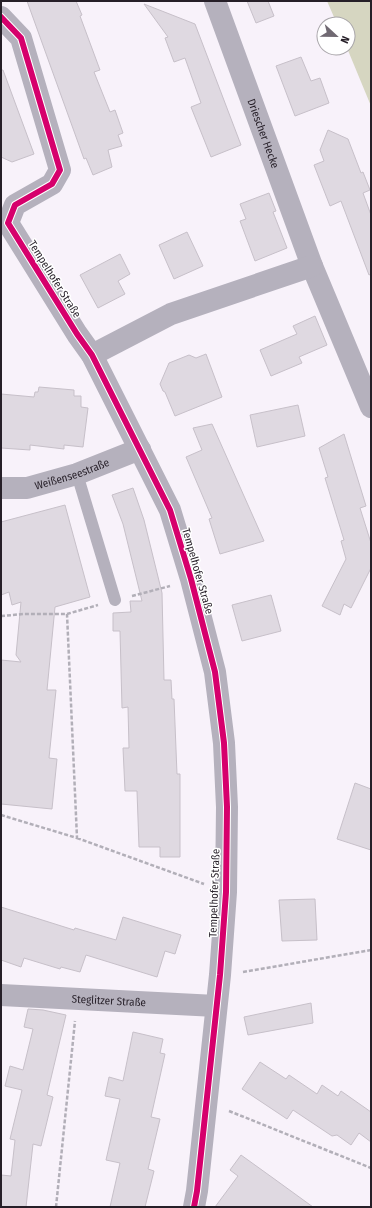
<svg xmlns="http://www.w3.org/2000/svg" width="372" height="1208" font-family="'Fira Sans Condensed',sans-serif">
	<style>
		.forest { fill: #d6d6c1 }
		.building { fill: #dfd9e1; stroke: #c7c0c9 }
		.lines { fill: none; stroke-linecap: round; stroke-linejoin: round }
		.path { stroke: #b2afb8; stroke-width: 2.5; stroke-dasharray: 4 2; stroke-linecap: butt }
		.service { stroke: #b5b1bd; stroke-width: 12 }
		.minor { stroke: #b5b1bd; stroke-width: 22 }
		.cycleway-casing { stroke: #fff; stroke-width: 8 }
		.cycleway { stroke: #d6006c; stroke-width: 6 }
		.labels { text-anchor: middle; stroke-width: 3; stroke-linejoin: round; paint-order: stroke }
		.street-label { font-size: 11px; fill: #261f28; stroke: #fff }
	</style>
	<rect width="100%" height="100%" fill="#f8f2fa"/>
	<!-- forest -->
	<path class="forest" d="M327,1H371V106L347,48H348V24H337Z"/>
	<!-- building -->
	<path class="building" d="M27,1H76L82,15L80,16L100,70L94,72L110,112L115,110L123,133L118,135L122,146L108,150L112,167L93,175L86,158L84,159Z
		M247,1H268L274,16L256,23Z
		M144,4L195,24L241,145L211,157L191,107L201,103L185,58L174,62L165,38L168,37Z
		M301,57L311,81L320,78L329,103L295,116L276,66Z
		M1,70H3L34,154L12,162L1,157Z
		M328,130L348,139L361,173L363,172L370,190L363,193L371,215V274L369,275L341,201L330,206L314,165L324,161L320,150Z
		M269,193L276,211L273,212L287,248L255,261L240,221L246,219L240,204Z
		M187,232L203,266L174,279L159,245Z
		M120,254L130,274L118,281L125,294L98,308L80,275Z
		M315,316L327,345L299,357L302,363L271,376L260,350L297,334L293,326Z
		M206,354L222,397L175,416L165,392L163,391L160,384L169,363L189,355L196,358Z
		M39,387L74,390V396H81V407L88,408L83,447L64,445V449L30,445V450L1,448V394L34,397L35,392H38Z
		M298,405L305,436L257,447L250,415Z
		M212,424L264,541L220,554L209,519L212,518L186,457L202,450L193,428Z
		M344,434L366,506L360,508L371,543V568L351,608L344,604L340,615L322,606L346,559L341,541L344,540L325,478L328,477L319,448Z
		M133,488L144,520L162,593L164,680H171L172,699H174L177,774H180V857H160V847H139L137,791H125L123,748H129L128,707L122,708L120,631H113V613L131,612L130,601H142L123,524L112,495Z
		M65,505L90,597L55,607L47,690H56L49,758L57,759L52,809L1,804V660L21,662L16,655L21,602L12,605L9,592L1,595V522Z
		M271,595L281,631L242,641L232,605Z
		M355,783L371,789V850L337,839Z
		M315,899L317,940L282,941L279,900Z
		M1,907L74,930L75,928L116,940L123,917L181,935L175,954L165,951L157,977L86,955L80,972L61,967L60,969L24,958L21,967L1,960Z
		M311,1003L313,1023L248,1035L244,1017Z
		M28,1009L43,1010L66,1015L47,1095L53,1097L41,1146L33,1144L26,1207H1V1175L11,1176L15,1140L10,1139L22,1090L5,1086L10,1066L23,1070L33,1029L24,1027Z
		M133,1032L163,1039L160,1053L165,1054L151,1117L160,1119L148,1169L154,1171L145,1207H110L120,1163L106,1160L120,1099L105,1096L109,1077L123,1081Z
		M260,1062L286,1079L289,1075L317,1094L322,1085L338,1096L341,1091L371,1112V1142L359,1133L351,1145L337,1135L332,1136L293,1110L287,1119L242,1089Z
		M241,1155L273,1178L313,1207H215L238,1176L230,1170Z"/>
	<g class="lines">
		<!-- path -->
		<path class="path" d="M132,596L170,586
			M1,616L24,614H67L98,605
			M1,815L77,838L67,614
			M77,838L204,884
			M243,972L371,950
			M229,1111L371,1168
			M56,1207L75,1021"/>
		<!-- service -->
		<path class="service" d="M77,474L115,600"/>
		<!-- minor -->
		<g class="minor">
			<path id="s1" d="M215,1L312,266L371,407"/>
			<path d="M1,17L21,38L60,170L52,184L15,205L8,223L77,334L92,355L170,510L191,579L215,672L224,743L227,807L226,892L220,975L197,1191L194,1207"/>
			<path d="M92,355L171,314L312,266"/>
			<path id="s2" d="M1,488H27L77,474L140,449"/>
			<path id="s3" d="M1,995L216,1006"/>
		</g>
		<!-- cycleway casing -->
		<g class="cycleway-casing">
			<path id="cycleway" d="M1,17L21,38L60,170L52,184L15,205L8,223L77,334L92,355L170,510L191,579L215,672L224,743L227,807L226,892L220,975L197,1191L194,1207"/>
		</g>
		<!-- cycleway -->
		<use href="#cycleway" class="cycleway"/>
	</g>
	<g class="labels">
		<!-- street labels -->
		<g class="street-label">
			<text dy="4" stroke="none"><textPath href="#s1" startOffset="141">Driescher Hecke</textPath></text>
			<text transform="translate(55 279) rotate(58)" y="4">Tempelhofer Straße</text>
			<text dy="4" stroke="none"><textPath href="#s2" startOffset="73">Weißenseestraße</textPath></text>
			<text transform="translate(198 571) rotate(74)" y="4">Tempelhofer Straße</text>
			<text transform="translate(214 893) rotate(-88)" y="4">Tempelhofer Straße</text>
			<text dy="4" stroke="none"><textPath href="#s3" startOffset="108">Steglitzer Straße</textPath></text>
		</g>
	</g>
	<!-- border -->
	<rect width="372" height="1208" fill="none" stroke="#261f28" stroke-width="4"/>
	<!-- north arrow -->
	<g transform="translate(336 36) rotate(112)"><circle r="19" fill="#ffffff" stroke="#a8a5a9"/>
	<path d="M0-3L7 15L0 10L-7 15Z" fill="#706972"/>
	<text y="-6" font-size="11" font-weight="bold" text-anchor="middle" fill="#261f28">N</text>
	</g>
</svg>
